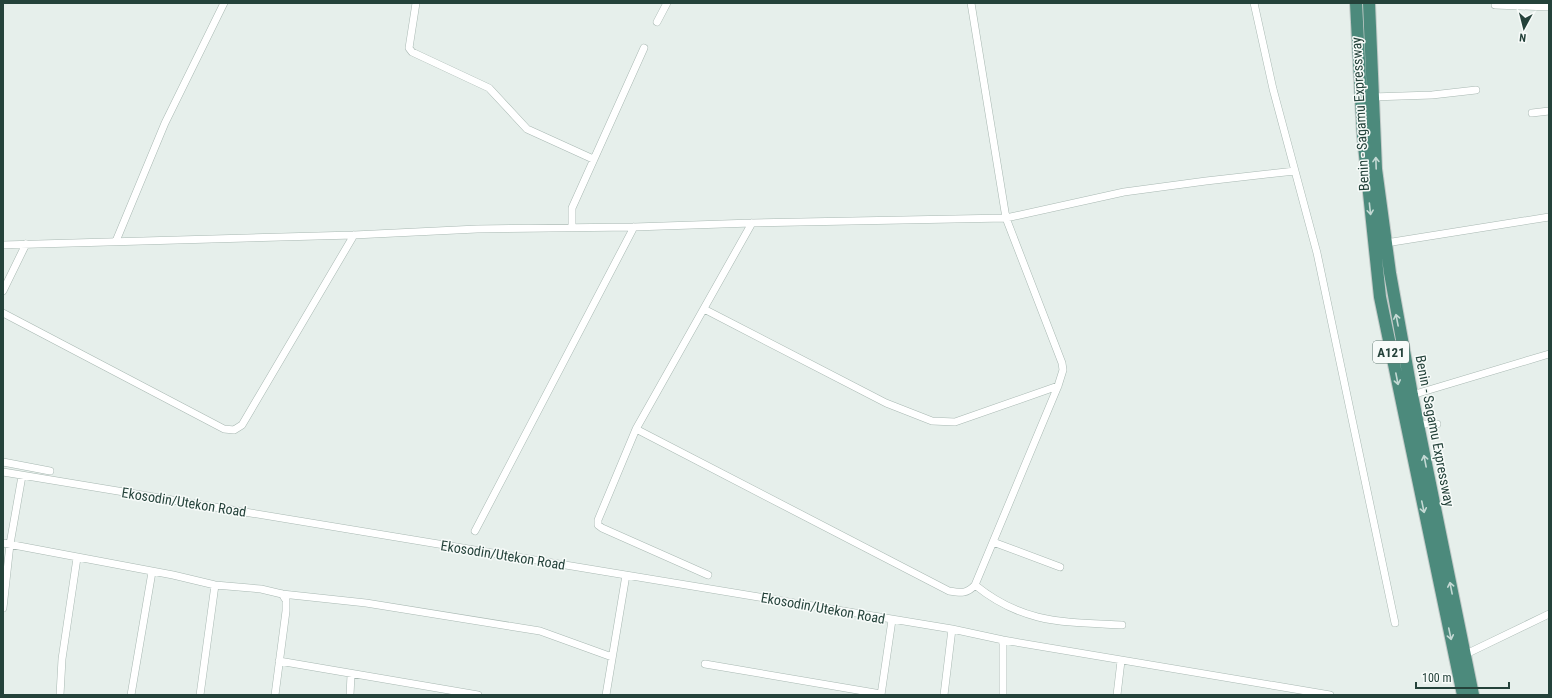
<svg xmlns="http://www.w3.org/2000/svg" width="1552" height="698" font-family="'Roboto Condensed',sans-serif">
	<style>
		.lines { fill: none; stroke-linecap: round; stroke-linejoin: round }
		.minor-casing { stroke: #a8b8b2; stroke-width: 8 }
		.trunk-casing { stroke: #c2cac8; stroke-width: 14 }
		.minor { stroke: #fff; stroke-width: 7 }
		.trunk { stroke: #4c8a7c; stroke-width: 12 }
		.oneway { stroke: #c4d9d4 }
		.labels { text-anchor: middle; stroke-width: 3; stroke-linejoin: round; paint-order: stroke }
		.shield { fill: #f7fbf9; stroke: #637a73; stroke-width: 1 }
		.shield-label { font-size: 13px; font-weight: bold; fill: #24423a }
		.street-label { font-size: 14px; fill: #24423a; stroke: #f7fbf9 }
	</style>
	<rect width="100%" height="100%" fill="#e6efeb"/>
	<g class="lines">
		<!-- minor casing -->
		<g class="minor-casing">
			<path id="minor" d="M416,3L409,48L412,52L489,88L527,129L593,159
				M1254,3L1273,89L1317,253L1395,623
				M1495,5L1549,7
				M657,22L667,3
				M1372,97L1432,95L1476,90
				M1532,113L1549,111
				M572,227V208L644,48
				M116,241L165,123L224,3
				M1386,243L1549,217
				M3,245L354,235L477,229L634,227L752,223L1006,218L1124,192L1206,181L1295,171
				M3,291L26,244
				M704,309L886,403L932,421L955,422L1058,386
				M3,313L224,429L234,430L242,425L354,235
				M1412,395L1549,354
				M1417,424H1437
				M636,429L949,591C961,593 967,594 975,585L1058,386L1063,370L1062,363L1006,218L971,3
				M3,462L50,471
				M3,472L952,629L1003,640L1330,695
				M475,531L634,227
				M993,542L1060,567
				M3,543L173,575L215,585L261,589L282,594L366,603L540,631L612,657
				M708,575L602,528L598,525V520L636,429L752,223
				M975,585C1023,624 1064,622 1122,625
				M3,608L10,544L22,476
				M1464,655L1549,614
				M279,661L478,695
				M705,664L881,694
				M60,695L62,659L77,558
				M131,695L152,572
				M200,695L215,585
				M275,695L286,611V600L282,594
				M350,695L351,675
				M606,695L626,575
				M881,695L892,620
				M944,695L952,629
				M1003,695V640
				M1117,695L1121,661"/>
		</g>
		<!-- trunk casing -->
		<g class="trunk-casing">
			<path id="trunk" d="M1356,3L1363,136L1380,297L1463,695
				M1369,3L1376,169L1390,273L1412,395L1473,695"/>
		</g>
		<!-- minor -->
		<use href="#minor" class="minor"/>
		<!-- trunk -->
		<use href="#trunk" class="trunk"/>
	</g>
	<!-- one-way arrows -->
	<defs><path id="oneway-shaft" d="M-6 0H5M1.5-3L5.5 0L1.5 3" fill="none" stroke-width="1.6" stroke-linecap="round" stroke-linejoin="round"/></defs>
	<g class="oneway">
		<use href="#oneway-shaft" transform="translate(1376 163) rotate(-92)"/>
		<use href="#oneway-shaft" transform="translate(1370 209) rotate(84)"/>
		<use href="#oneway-shaft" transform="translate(1397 320) rotate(-101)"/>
		<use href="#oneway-shaft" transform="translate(1397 379) rotate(79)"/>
		<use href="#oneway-shaft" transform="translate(1425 461) rotate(-101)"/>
		<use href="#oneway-shaft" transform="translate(1423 507) rotate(78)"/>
		<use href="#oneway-shaft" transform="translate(1451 588) rotate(-101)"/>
		<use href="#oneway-shaft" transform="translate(1450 634) rotate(78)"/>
	</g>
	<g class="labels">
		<!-- shield labels -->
		<rect class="shield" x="1373" y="341" width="36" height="22" rx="3"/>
		<g class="shield-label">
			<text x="1391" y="357">A121</text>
		</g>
		<!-- street labels -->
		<g class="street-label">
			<text transform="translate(1360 114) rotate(-93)" y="5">Benin - Sagamu Expressway</text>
			<text transform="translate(1435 431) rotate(79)" y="5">Benin - Sagamu Expressway</text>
			<text transform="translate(184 502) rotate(9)" y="5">Ekosodin/Utekon Road</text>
			<text transform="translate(503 555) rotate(9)" y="5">Ekosodin/Utekon Road</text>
			<text transform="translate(823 608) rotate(10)" y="5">Ekosodin/Utekon Road</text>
		</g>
	</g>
	<!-- border -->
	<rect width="1552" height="698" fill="none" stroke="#24423a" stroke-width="8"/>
	<!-- north arrow -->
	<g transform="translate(1524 28) rotate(187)" stroke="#f7fbf9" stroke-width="3" paint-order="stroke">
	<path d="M0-3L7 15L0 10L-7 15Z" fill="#24423a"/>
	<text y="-6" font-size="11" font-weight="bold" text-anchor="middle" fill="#24423a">N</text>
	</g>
	<!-- scale -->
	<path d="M1416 682v6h93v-6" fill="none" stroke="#24423a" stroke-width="2"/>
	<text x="1422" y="682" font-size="12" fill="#24423a" stroke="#f7fbf9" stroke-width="3" paint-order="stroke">100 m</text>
</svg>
